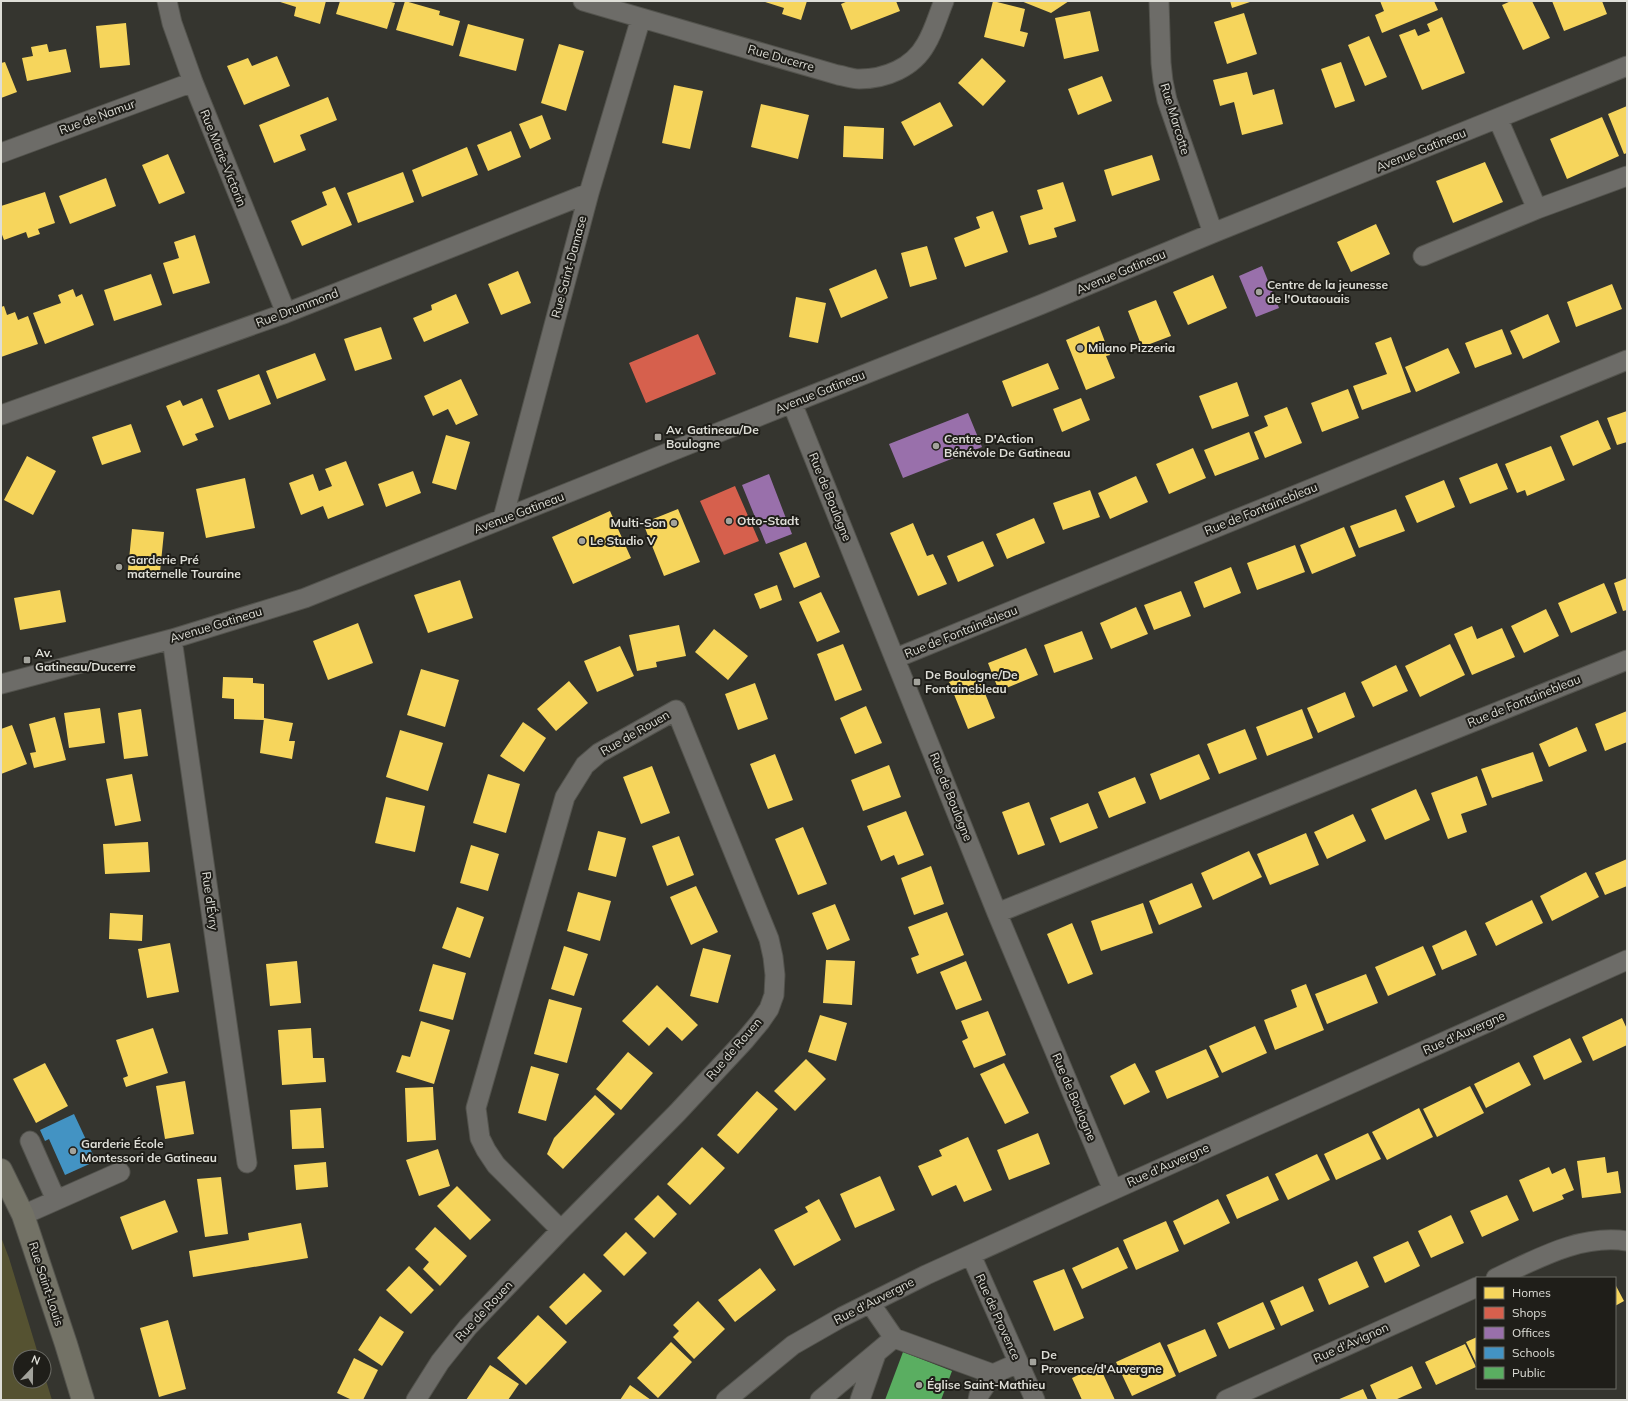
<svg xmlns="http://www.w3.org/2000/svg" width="1628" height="1401" font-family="Mulish,sans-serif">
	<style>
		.green { fill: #555231 }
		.homes { fill: #f6d55c }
		.shops { fill: #d6604d }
		.offices { fill: #9970ab }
		.schools { fill: #4393c3 }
		.public { fill: #5aae61 }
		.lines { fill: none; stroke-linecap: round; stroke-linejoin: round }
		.minor-casing { stroke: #53534d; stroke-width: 21 }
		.major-casing { stroke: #53534d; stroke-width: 24 }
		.minor { stroke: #6d6c68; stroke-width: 19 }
		.major { stroke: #737266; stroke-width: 22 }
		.poi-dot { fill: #a3a39c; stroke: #1f1e19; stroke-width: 1.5 }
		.labels { text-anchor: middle; stroke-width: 4; stroke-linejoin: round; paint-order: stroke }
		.street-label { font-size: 12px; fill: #deded7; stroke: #1f1e19 }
		.poi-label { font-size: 12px; font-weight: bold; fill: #deded7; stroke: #1f1e19; text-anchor: start }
	</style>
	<rect width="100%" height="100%" fill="#35352f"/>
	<!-- green -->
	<path class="green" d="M1,1237L9,1258L39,1357H20V1381H44V1374L52,1400H1Z"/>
	<!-- homes -->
	<path class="homes" d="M277,1H326L320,24L294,16L296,7Z
		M340,1H387L395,3L387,29L336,14Z
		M405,1L440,11L439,15L460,21L453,46L396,30Z
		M762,1H807L801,20L782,14L784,8Z
		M848,1H896L900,11L851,30L841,4Z
		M993,1L1025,9L1020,31L1028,33L1024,47L984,37Z
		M1021,1H1069L1051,13Z
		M1230,1H1253L1232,8Z
		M1380,1H1434L1438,10L1382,33L1375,15L1384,11Z
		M1511,1H1532L1550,38L1523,50L1502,5Z
		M1552,1H1602L1607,14L1564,31Z
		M1090,11L1099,51L1064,59L1055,18Z
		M1244,13L1257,54L1227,64L1214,22Z
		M1442,17L1465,73L1422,90L1399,35L1415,29L1418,36L1430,31L1427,24Z
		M126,23L130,65L100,68L96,26Z
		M468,24L524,39L516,71L459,56Z
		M1369,36L1387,77L1365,86L1348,45Z
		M47,44L49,52L66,49L71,72L27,81L22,58L33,56L31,47Z
		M559,44L584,51L566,111L541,103Z
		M277,56L290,86L244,105L227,66L248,58L252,66Z
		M982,58L1006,81L983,106L958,83Z
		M5,62L17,92L1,98V63Z
		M1341,62L1355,101L1335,108L1321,69Z
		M1247,72L1253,95L1274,89L1283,124L1242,135L1234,102L1220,106L1213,80Z
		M1102,76L1112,101L1078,115L1068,89Z
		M674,85L703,91L690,149L662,143Z
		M328,97L337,120L300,135L306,150L274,163L259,125Z
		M940,102L953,126L914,146L901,122Z
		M761,104L809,115L798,159L751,147Z
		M1627,106V153L1624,154L1608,114Z
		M542,115L551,139L530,149L519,124Z
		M1602,117L1619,156L1567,179L1550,139Z
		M844,126L884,128L883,159L843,157Z
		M511,131L521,157L488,171L477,145Z
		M467,147L478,175L422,197L412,170Z
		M168,154L185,193L159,204L142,165Z
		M1152,155L1160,180L1112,196L1104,170Z
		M1485,162L1503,202L1453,223L1436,181Z
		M403,172L414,202L358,223L347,193Z
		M106,178L116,206L70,224L59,196Z
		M1063,182L1076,221L1054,228L1057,237L1029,245L1020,216L1043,209L1037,190Z
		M335,187L352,225L302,246L291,221L327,205L322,192Z
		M45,192L55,223L38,229L40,234L28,238L26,232L4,240L1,232V206Z
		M993,211L1008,252L965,267L954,238L980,228L976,217Z
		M1376,224L1390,254L1351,272L1337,242Z
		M195,235L210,283L173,294L163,263L179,258L174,242Z
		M927,246L937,279L910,287L901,253Z
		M876,269L888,298L841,318L829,289Z
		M518,271L531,303L501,315L488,284Z
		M151,274L162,305L114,321L104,290Z
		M1213,275L1227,308L1188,325L1173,292Z
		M1612,284L1622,309L1576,327L1567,302Z
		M73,289L76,297L82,294L94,325L45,344L33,313L61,303L58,295Z
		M456,294L469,323L424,342L413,318L432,310L431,305Z
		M796,297L826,303L818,343L789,337Z
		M1156,300L1171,336L1142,347L1128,311Z
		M4,306L7,315L15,312L18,320L28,316L38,344L1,357V307Z
		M1548,314L1560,342L1523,359L1510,331Z
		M1099,326L1110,355L1106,356L1115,378L1086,390L1066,340Z
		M381,327L392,359L355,371L344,339Z
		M1502,329L1512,354L1475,368L1465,343Z
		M1391,337L1411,392L1362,410L1353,386L1387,374L1375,343Z
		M1448,348L1460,373L1416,392L1405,367Z
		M315,353L326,380L277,399L266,371Z
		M1048,363L1059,389L1012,407L1002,381Z
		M259,374L271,404L229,420L217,390Z
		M461,379L478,415L456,425L448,409L433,416L424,396Z
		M1237,382L1249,416L1212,429L1199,396Z
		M1348,389L1359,418L1322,432L1311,403Z
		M202,398L214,427L195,434L198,440L183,446L166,406L180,400L183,406Z
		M1081,398L1090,420L1062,432L1053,409Z
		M1287,407L1302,443L1265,458L1254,432L1268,426L1264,416Z
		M1627,411V442L1617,445L1607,418Z
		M1598,420L1611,449L1573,466L1560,436Z
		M131,424L141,452L102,465L92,437Z
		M1249,432L1259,459L1215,476L1204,450Z
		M446,435L470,442L456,490L432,483Z
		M1551,446L1565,480L1527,496L1525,490L1517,493L1505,464Z
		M1193,448L1206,478L1169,494L1156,464Z
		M27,456L56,471L33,515L4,500Z
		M346,461L364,505L328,519L323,506L301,515L289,483L313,474L319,491L332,486L325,469Z
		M1497,463L1508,489L1470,504L1459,478Z
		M413,471L421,493L386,507L378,484Z
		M1136,476L1148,502L1110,519L1098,493Z
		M245,478L255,528L206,538L196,489Z
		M1444,480L1455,507L1417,523L1405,496Z
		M1090,490L1100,517L1063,530L1053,503Z
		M678,509L700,562L664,576L643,523Z
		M1396,509L1405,531L1359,548L1350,526Z
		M610,511L631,558L573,584L552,537Z
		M1034,518L1045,543L1007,559L996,534Z
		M913,523L927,556L933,554L947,584L918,596L890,533Z
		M1344,527L1356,556L1312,574L1300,545Z
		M132,529L164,532L160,572L128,570Z
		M983,541L994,566L958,582L947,556Z
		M806,542L820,577L794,588L779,553Z
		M1295,545L1305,572L1257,590L1247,563Z
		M1231,567L1241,593L1204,608L1194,582Z
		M1627,578V610L1623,611L1614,583Z
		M460,580L473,618L428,633L414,595Z
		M1604,583L1617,613L1571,633L1558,603Z
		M777,585L782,600L760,609L754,594Z
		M60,590L66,622L20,630L14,598Z
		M1181,591L1191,616L1154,630L1144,605Z
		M821,592L840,632L817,642L799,602Z
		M1136,607L1148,634L1111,649L1100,623Z
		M1546,609L1559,636L1524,653L1511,626Z
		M358,623L373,663L328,680L313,641Z
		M679,625L686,656L656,662L657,667L637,671L629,635Z
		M1472,626L1477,639L1502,628L1515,657L1472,675L1454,634Z
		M714,629L748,656L728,680L695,652Z
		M1082,631L1093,659L1054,673L1044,645Z
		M843,644L862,690L835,701L817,654Z
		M1450,644L1465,675L1420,697L1405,666Z
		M620,646L634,676L597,692L584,661Z
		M1026,648L1038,675L999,691L988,663Z
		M1396,665L1408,691L1373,707L1361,682Z
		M421,669L459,680L445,727L407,715Z
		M976,671L995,718L968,729L949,682Z
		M223,677L253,678V683L264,684V720L234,719V699L222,698Z
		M569,681L588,703L556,731L537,709Z
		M755,683L768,719L738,730L725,694Z
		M1345,692L1355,717L1318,733L1307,708Z
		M866,706L882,743L855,754L840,718Z
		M100,708L105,743L69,748L64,713Z
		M141,709L148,756L124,759L118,713Z
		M1302,709L1313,738L1267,756L1256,727Z
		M1627,711V742L1605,751L1595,724Z
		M55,717L66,760L34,768L30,753L36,752L29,724Z
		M264,718L293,723L289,741H295L292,759L260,753Z
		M523,722L546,738L524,772L500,756Z
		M12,725L27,764L1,774V729Z
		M1577,727L1587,751L1549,767L1539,744Z
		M1245,729L1257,759L1219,774L1207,744Z
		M400,730L443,743L428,791L386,777Z
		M1533,752L1543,781L1492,798L1481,769Z
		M775,754L793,800L768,809L750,764Z
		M1199,754L1210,779L1160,800L1150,774Z
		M889,765L901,797L863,811L851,780Z
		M652,766L670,813L641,824L623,777Z
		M132,774L141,821L115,826L106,779Z
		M488,774L520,784L506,833L473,823Z
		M1477,776L1487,805L1461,814L1467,832L1448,839L1431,793Z
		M1135,777L1146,803L1109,818L1098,792Z
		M1416,789L1430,820L1385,840L1371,809Z
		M386,797L425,806L415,852L375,843Z
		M1029,802L1045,845L1018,855L1002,812Z
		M1088,803L1098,828L1060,843L1050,818Z
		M906,811L924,855L898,865L894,855L881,861L867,826Z
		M1353,814L1366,841L1327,859L1314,832Z
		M803,827L827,884L798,895L775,839Z
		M598,831L626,838L616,877L588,870Z
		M1306,833L1319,865L1270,885L1257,854Z
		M679,836L694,875L667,886L652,846Z
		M148,842L150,872L105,874L103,844Z
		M471,845L499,854L488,891L460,883Z
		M1249,851L1262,877L1213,900L1201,873Z
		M1627,859V886L1605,895L1595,873Z
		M931,866L944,904L914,915L901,878Z
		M1586,872L1599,897L1552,921L1540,896Z
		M1192,883L1202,907L1159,925L1149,901Z
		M696,886L718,932L691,945L670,897Z
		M578,892L611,901L600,941L567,931Z
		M1532,900L1543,923L1496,946L1485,923Z
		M1143,903L1153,933L1101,951L1091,921Z
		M835,904L850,940L827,950L812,913Z
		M457,907L484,917L470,958L442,948Z
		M947,912L964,955L917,974L911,958L919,955L908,927Z
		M110,913L143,915L142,941L109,939Z
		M1072,923L1093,974L1068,984L1047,934Z
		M1466,930L1477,955L1442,970L1432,946Z
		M170,943L179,992L147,998L138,949Z
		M564,946L588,954L574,996L551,989Z
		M1423,946L1436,975L1388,996L1375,967Z
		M703,948L731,955L718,1003L690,996Z
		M826,960L855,961L852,1005L823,1003Z
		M297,961L301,1003L270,1006L266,964Z
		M966,961L982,1000L956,1010L940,972Z
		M433,964L466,973L453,1020L419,1011Z
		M1366,974L1378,1003L1327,1024L1315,994Z
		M1306,984L1324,1030L1275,1050L1264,1020L1297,1007L1291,990Z
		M657,985L698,1025L682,1041L667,1027L649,1046L622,1021Z
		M549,999L582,1008L567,1063L534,1054Z
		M988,1011L1006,1055L974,1068L962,1041L968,1038L961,1021Z
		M820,1015L847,1023L836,1061L808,1052Z
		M1622,1018L1627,1029V1045L1593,1061L1582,1037Z
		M421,1021L450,1030L434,1084L396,1072L402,1055L410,1057Z
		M1255,1026L1267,1053L1222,1073L1209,1046Z
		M153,1028L168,1073L126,1087L123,1078L128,1076L116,1040Z
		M311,1028L313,1058H324L326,1082L282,1085L278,1030Z
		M1570,1038L1582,1062L1544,1080L1533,1056Z
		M1206,1049L1219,1077L1167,1099L1155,1071Z
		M628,1052L653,1073L621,1110L596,1089Z
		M806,1059L826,1079L795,1111L774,1091Z
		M1519,1062L1531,1085L1486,1108L1474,1084Z
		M45,1063L68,1106L36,1123L13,1079Z
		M1004,1063L1029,1113L1005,1124L980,1074Z
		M1135,1063L1150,1092L1124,1105L1110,1076Z
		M531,1066L559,1074L546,1121L518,1113Z
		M185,1081L194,1134L165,1139L156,1086Z
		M1470,1086L1484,1113L1437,1137L1423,1109Z
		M433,1087L436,1140L407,1142L405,1088Z
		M757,1091L778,1109L738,1154L717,1135Z
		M595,1095L615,1114L563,1169L547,1154L554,1138Z
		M321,1108L324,1148L292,1149L290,1110Z
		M1419,1108L1433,1137L1387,1160L1372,1132Z
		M1038,1133L1050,1164L1009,1180L997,1150Z
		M1368,1133L1381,1159L1336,1180L1324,1154Z
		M968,1137L992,1190L964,1202L956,1185L932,1196L918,1166L942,1156L939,1150Z
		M702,1147L725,1168L690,1205L667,1184Z
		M438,1149L450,1186L419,1196L406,1160Z
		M1317,1154L1330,1180L1288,1200L1275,1174Z
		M1605,1157L1607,1173L1618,1171L1621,1193L1582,1198L1577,1161Z
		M326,1162L328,1187L296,1190L294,1165Z
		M1549,1167L1552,1174L1565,1168L1574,1190L1562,1195L1564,1199L1533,1212L1519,1180Z
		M880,1176L895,1210L855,1228L840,1194Z
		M1268,1176L1279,1200L1237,1219L1226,1195Z
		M221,1177L228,1234L205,1237L197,1179Z
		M457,1186L491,1220L470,1240L437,1206Z
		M658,1195L677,1214L654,1238L634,1219Z
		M1507,1195L1519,1220L1482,1237L1470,1211Z
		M819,1199L841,1240L794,1266L774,1230L808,1212L805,1207Z
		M1218,1199L1230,1223L1184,1245L1173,1221Z
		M165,1200L178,1232L132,1250L120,1217Z
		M1451,1215L1464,1243L1431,1258L1418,1231Z
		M1166,1221L1179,1251L1136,1270L1123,1240Z
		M301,1223L308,1258L193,1277L189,1251L249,1240L248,1233Z
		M435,1227L467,1256L440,1286L423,1269L429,1262L415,1249Z
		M626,1232L647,1253L624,1276L603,1255Z
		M1408,1241L1420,1266L1385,1283L1373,1257Z
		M1118,1247L1128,1268L1082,1289L1072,1268Z
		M1357,1261L1369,1287L1329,1305L1318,1279Z
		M409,1266L434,1290L411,1314L386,1290Z
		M760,1268L776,1290L735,1322L718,1300Z
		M1064,1269L1084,1318L1054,1331L1033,1281Z
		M584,1273L602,1291L566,1325L549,1307Z
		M1615,1284L1624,1301L1615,1306Z
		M1303,1286L1314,1311L1281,1326L1270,1301Z
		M698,1301L725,1329L694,1359L673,1337L679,1331L673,1325Z
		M1263,1302L1275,1329L1229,1349L1217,1323Z
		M538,1315L567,1342L526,1385L497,1358Z
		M380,1316L404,1332L382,1366L358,1350Z
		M168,1320L186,1389L159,1397L140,1328Z
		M1205,1329L1217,1356L1179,1373L1167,1345Z
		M1477,1337V1365L1466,1342Z
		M671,1342L692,1362L658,1398L637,1378Z
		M1160,1342L1176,1376L1132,1396L1116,1362Z
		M1465,1344L1476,1367L1436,1385L1425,1362Z
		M354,1358L378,1370L363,1400H352L337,1393Z
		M490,1365L519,1384L508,1400H466Z
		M1099,1365L1115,1400H1082L1072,1378Z
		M1412,1366L1422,1388L1395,1400H1377L1370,1385Z
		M630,1385L651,1400H620Z
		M1363,1389L1368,1400H1337Z"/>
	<!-- shops -->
	<path class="shops" d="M698,334L716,374L646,403L629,363Z
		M735,486L759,541L724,555L700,501Z"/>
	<!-- offices -->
	<path class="offices" d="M1262,266L1279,308L1256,317L1239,276Z
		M968,413L982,447L903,478L889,444Z
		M769,474L792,534L766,544L742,485Z"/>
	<!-- schools -->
	<path class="schools" d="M74,1114L96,1161L65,1175L49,1139L45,1141L40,1130Z"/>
	<!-- public -->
	<path class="public" d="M903,1352L952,1371L941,1400H885Z"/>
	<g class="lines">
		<!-- minor casing -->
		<g class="minor-casing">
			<path id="minor" d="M167,1L172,23L193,82L286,313
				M583,1L838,75C845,76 852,79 859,79C885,79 913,68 926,44C934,31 938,15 944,1
				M1159,1L1161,63L1163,81L1167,100L1213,233
				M1498,119L1537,209L1627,176
				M1,153L193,82
				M1423,256L1537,209
				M792,403L997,913L1113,1190
				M1,415L286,313L589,193
				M503,518L589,193L641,18
				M172,639L247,1163
				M896,658L1627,360
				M1,684L172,639L305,598L792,403L1040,305L1213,233L1627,66
				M997,913L1627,660
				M30,1141L56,1200
				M23,1215L120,1172
				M971,1255L1035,1400
				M1496,1278C1537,1259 1580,1234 1627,1241
				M894,1338L993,1374L1018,1363
				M416,1400L440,1362L468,1327L561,1230L677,1113L745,1040L760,1022L769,1009L774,995L775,975L773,957L769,939L676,710L599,753L585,765L565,797L476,1108L480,1138L486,1150L496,1165L561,1230
				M726,1400L793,1345L842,1317L926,1275L1113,1190L1627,960
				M820,1400L894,1338L870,1303
				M860,1400L876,1354
				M978,1400L979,1395L993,1374
				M1226,1400L1477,1287"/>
		</g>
		<!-- major casing -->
		<g class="major-casing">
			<path id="major" d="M1,1170L23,1215L66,1344L83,1400"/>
		</g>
		<!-- minor -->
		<use href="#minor" class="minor"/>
		<!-- major -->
		<use href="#major" class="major"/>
	</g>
	<!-- markers -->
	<g class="poi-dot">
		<circle cx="1259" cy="292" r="4"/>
		<circle cx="1080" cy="348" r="4"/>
		<rect x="654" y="433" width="8" height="8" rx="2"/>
		<circle cx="936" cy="446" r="4"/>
		<circle cx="729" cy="521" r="4"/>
		<circle cx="674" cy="523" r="4"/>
		<circle cx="582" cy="541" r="4"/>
		<circle cx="119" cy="567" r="4"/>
		<rect x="23" y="656" width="8" height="8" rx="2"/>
		<rect x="913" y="678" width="8" height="8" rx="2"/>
		<circle cx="73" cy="1151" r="4"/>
		<rect x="1029" y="1358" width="8" height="8" rx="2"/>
		<circle cx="919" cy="1385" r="4"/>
	</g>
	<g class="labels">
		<!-- street labels -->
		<g class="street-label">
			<text transform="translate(781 58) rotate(16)" y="4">Rue Ducerre</text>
			<text transform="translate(97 117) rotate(-20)" y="4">Rue de Namur</text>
			<text transform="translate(1175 119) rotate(73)" y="4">Rue Marcotte</text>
			<text transform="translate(1421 150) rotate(-22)" y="4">Avenue Gatineau</text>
			<text transform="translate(223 158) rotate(68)" y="4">Rue Marie-Victorin</text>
			<text transform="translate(569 267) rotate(-75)" y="4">Rue Saint-Damase</text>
			<text transform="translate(1121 272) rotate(-23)" y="4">Avenue Gatineau</text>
			<text transform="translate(297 308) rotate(-21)" y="4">Rue Drummond</text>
			<text transform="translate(820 392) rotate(-22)" y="4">Avenue Gatineau</text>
			<text transform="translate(830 497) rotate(68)" y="4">Rue de Boulogne</text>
			<text transform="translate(1261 509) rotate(-22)" y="4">Rue de Fontainebleau</text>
			<text transform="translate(519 513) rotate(-21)" y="4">Avenue Gatineau</text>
			<text transform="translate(216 625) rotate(-17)" y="4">Avenue Gatineau</text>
			<text transform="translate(961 632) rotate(-22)" y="4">Rue de Fontainebleau</text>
			<text transform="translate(1524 701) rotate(-22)" y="4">Rue de Fontainebleau</text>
			<text transform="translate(635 733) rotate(-30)" y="4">Rue de Rouen</text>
			<text transform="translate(951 797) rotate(68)" y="4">Rue de Boulogne</text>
			<text transform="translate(210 901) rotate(82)" y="4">Rue d'Évry</text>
			<text transform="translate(1464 1033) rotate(-24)" y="4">Rue d'Auvergne</text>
			<text transform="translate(734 1049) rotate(-49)" y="4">Rue de Rouen</text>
			<text transform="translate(1074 1097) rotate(67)" y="4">Rue de Boulogne</text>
			<text transform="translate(1168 1165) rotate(-24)" y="4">Rue d'Auvergne</text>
			<text transform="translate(46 1284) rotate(72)" y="4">Rue Saint-Louis</text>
			<text transform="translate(874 1301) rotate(-27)" y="4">Rue d'Auvergne</text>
			<text transform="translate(484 1311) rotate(-47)" y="4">Rue de Rouen</text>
			<text transform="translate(998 1317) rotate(66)" y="4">Rue de Provence</text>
			<text transform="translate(1351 1343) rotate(-24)" y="4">Rue d'Avignon</text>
		</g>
		<!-- poi labels -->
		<g class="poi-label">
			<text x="1267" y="289">Centre de la jeunesse<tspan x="1267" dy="14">de l'Outaouais</tspan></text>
			<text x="1088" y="352">Milano Pizzeria</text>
			<text x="666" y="434">Av. Gatineau/De<tspan x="666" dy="14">Boulogne</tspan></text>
			<text x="944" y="443">Centre D'Action<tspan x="944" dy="14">Bénévole De Gatineau</tspan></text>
			<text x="737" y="525">Otto-Stadt</text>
			<text x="666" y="527" text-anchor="end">Multi-Son</text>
			<text x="590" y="545">Le Studio V</text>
			<text x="127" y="564">Garderie Pré<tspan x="127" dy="14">maternelle Touraine</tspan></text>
			<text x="35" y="657">Av.<tspan x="35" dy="14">Gatineau/Ducerre</tspan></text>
			<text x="925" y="679">De Boulogne/De<tspan x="925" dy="14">Fontainebleau</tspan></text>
			<text x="81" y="1148">Garderie École<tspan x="81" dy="14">Montessori de Gatineau</tspan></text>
			<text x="1041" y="1359">De<tspan x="1041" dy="14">Provence/d'Auvergne</tspan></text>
			<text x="927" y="1389">Église Saint-Mathieu</text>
		</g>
	</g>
	<!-- border -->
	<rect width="1628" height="1401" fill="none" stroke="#deded7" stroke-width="4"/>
	<!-- legend -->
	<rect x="1476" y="1277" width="140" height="112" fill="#1f1e19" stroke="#6b6b65"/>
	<rect x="1484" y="1287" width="20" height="12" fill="#f6d55c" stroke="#6b6b65"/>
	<text x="1512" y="1297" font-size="12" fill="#deded7">Homes</text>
	<rect x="1484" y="1307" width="20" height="12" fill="#d6604d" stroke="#6b6b65"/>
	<text x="1512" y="1317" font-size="12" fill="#deded7">Shops</text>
	<rect x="1484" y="1327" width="20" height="12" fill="#9970ab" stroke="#6b6b65"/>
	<text x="1512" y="1337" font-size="12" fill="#deded7">Offices</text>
	<rect x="1484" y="1347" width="20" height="12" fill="#4393c3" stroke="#6b6b65"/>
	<text x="1512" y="1357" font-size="12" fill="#deded7">Schools</text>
	<rect x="1484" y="1367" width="20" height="12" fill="#5aae61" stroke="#6b6b65"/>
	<text x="1512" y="1377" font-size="12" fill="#deded7">Public</text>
	<!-- north arrow -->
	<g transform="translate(32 1369) rotate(22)"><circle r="19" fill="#1f1e19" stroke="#6b6b65"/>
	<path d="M0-3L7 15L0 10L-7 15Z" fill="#a3a39c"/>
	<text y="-6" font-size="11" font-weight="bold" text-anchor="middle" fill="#deded7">N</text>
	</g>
</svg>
